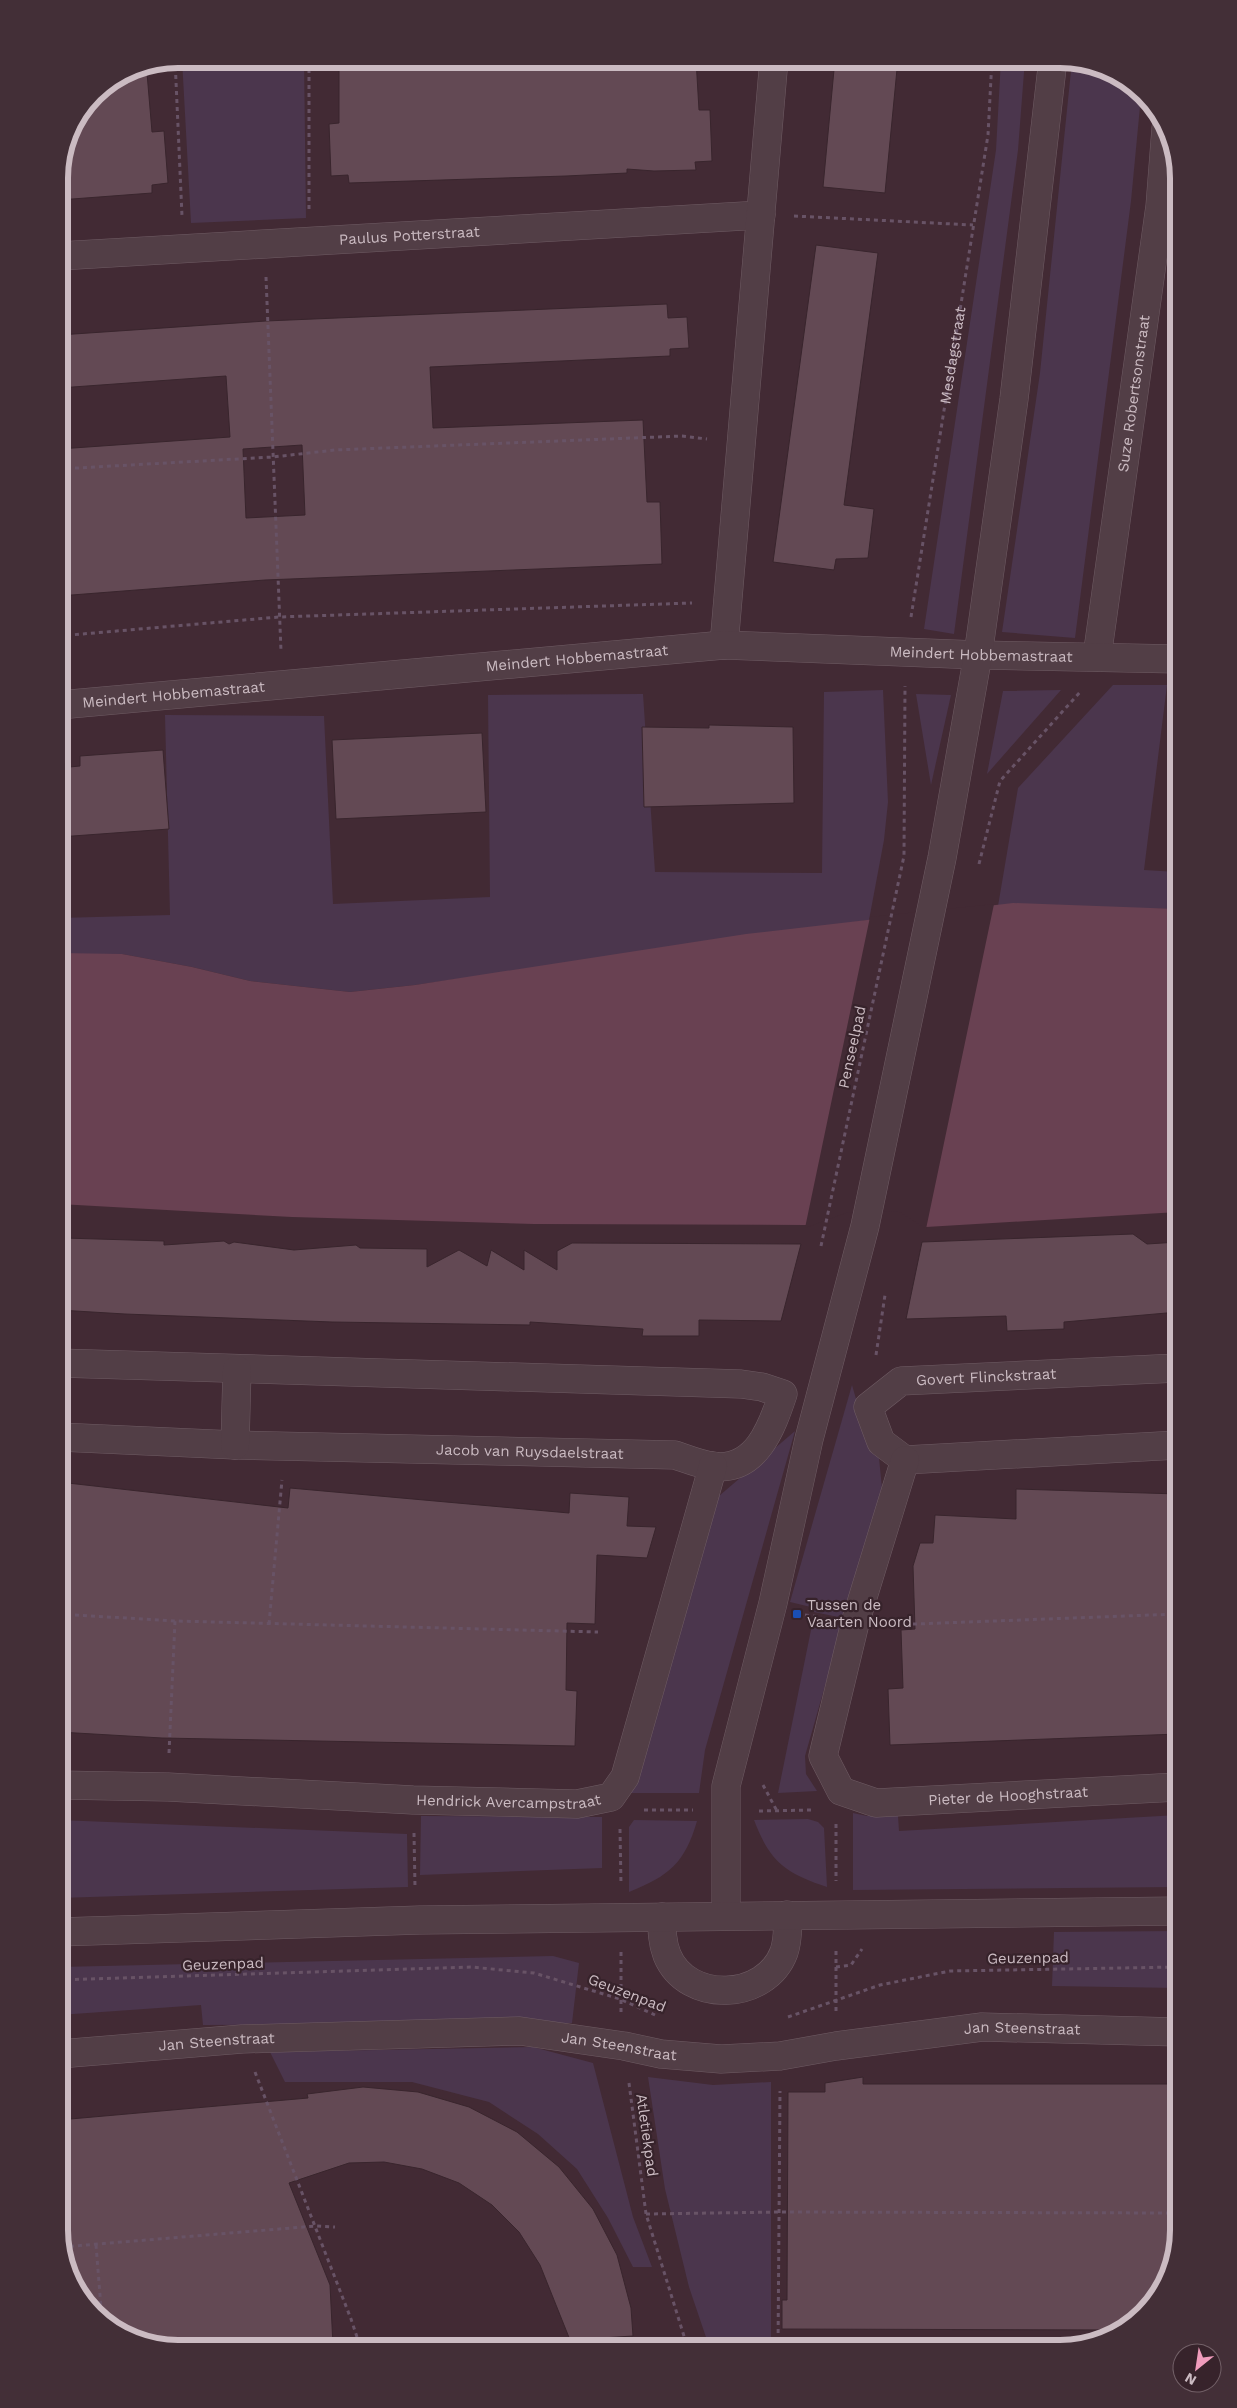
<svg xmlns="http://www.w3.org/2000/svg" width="1237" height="2408" font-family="'Work Sans',sans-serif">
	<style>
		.green { fill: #4b364d }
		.water { fill: #694152 }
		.pier { fill: #422a34 }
		.building { fill: #634954; stroke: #39252d; fill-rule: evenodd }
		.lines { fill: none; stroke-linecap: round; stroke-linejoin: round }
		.minor-casing { stroke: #6f5c64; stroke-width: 29 }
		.path { stroke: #685366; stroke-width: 3; stroke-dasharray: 4 4; stroke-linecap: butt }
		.minor { stroke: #523e46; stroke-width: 28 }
		.transit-dot { fill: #1a4fb4; stroke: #37232b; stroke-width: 2 }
		.labels { text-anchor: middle; stroke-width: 4.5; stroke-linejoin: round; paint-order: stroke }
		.street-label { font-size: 15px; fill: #cbbbc2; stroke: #37232b }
		.poi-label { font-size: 15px; fill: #cbbbc2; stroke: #37232b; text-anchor: start }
		.rim { fill: none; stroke: #cbbbc2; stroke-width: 6 }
	</style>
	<rect width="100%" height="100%" fill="#422a34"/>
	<!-- green -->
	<path class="green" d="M182,59H304L306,218L191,223Z
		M1001,59H1025L1018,150L954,634L924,629L996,150Z
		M1072,61L1131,83L1141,96L1131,201L1075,638L1002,632L1040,373Z
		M1113,685H1167L1144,870L1178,872V909L998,906L1018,788Z
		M883,690L888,802L884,840L869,920L415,985L350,992L250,981L192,967L122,954H59V918L170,915L165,715L324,716L333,904L490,897L488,695L643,694L655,872L822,873L824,692Z
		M1061,690L987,774L1003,691Z
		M916,694L951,695L931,785Z
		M852,1385L863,1423L879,1458L882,1488L843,1618L814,1612L815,1608L790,1602Z
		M795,1431L705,1750L699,1793H631L638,1779L719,1496Z
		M813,1620L842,1626L805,1756L806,1774L817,1791L778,1793Z
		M853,1813L867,1816H898L899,1831L1178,1815V1887L853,1890Z
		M421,1816L602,1817V1868L420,1875Z
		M808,1819L818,1822L824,1828L827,1887C785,1873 770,1862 754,1820Z
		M59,1820L407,1834L408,1887L59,1898Z
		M634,1820L697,1821C685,1863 669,1876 629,1892V1827Z
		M1178,1931V1988L1052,1986L1054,1932Z
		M553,1956L579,1963L572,2023L203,2025L201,2005L59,2015V1967Z
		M533,2047L593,2063L633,2217L652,2267H633L608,2218L577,2169L538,2134L489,2102L412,2082H285L270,2052Z
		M648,2077L713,2085L771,2082V2349H710L689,2287L665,2189Z"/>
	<!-- water -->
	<path class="water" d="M1013,903L1178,909V1212L926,1227L898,1208L846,1211L806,1225L534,1224L292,1217L59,1204V953L122,954L192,967L250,981L350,992L415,985L746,934Z"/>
	<!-- pier -->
	<path class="pier" d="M994,904L926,1229L898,1211L846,1213L805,1228L870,917Z"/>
	<!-- building -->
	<path class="building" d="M391,59H696L699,110H710L712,161L695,162L696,170L654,171L627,169V173L566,176L349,183L348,175L331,176L329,124L339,123V61Z
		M835,59H898L885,193L823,187Z
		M147,73L152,132L164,131L168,183L152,185V193L59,200V170L71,125L94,93L122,75Z
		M816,245L878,253L844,505L874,509L868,558L836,559L834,570L773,562Z
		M667,304L668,318L687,317L689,348L670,349V356L430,367L433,428L643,420L647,502H660L662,564L265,580L59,596V449L230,437L226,376L59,388V335L266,321ZM302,445L305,515L246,518L243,449Z
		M709,725L793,727L794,803L644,807L642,727L709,728Z
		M482,733L486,812L336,819L332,740Z
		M163,750L169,829L59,837V768L80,766V756Z
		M1133,1234L1147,1244L1178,1242V1312L1064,1322V1329L1007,1331L1006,1316L906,1319L922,1242Z
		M64,1238L164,1241V1245L224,1241L229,1244L234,1242L294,1250L356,1245L360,1248L427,1249V1267L459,1250L487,1266L491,1250L524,1270V1250L557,1270V1251L572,1243L801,1244L781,1321L699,1320V1336H642L643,1329L530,1322V1325L332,1322L125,1314L59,1310V1239Z
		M59,1482L288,1508L290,1488L569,1513L570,1493L629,1497L627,1526L656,1527L647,1558L597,1555L595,1624L567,1623L566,1690L577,1691L575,1746L162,1738L59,1732V1676L63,1609L59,1608Z
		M1016,1489L1178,1494V1734L890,1745L888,1689L903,1688L901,1630L915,1629L913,1566L920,1543H933L935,1515L1016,1519Z
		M863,2077V2084H1178V2143H1176L1178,2231L1158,2297L1117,2330L782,2329V2300H787L788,2092H825V2083Z
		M363,2087L418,2092L469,2107L517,2132L559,2167L593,2209L617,2255L631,2308L633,2336L570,2340L540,2265L519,2232L492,2205L459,2183L422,2169L384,2162L349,2163L289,2183L330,2285L333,2345L275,2349H170L106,2325L68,2276L63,2252L68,2251L63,2174H59V2120L308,2098L307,2094Z"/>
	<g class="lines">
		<!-- minor casing -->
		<g class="minor-casing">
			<g id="minor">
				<path id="s2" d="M59,256L761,215"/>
				<path d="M724,645L774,59"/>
				<path id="s3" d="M1097,657L1160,206L1166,128"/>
				<path id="s4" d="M59,705L724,645L978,655L1178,659"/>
				<path id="s5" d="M59,1437L235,1445L675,1455C687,1459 699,1464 712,1466C756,1473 772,1427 783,1394L762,1387L741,1384L59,1363"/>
				<path d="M235,1445L237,1370"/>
				<path id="s6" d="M1178,1445L905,1460L881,1442L868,1407L901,1381L1178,1368"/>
				<path id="s7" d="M905,1460L855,1623L823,1756L841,1791L876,1803L1178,1787"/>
				<path id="s8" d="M59,1785L168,1787L413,1800L577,1804L611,1797L625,1777L713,1466"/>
				<path d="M726,1916V1786L773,1603L809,1439L865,1226L942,858L978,655L1014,399L1053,59"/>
				<path d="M662,1917C662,1931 662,1942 667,1955C687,2004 766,2001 784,1952C788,1940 788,1928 787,1915"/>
				<path d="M59,1932L420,1920L1178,1911"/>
				<path id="s9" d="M59,2054L242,2039L520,2031L624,2046L661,2054L721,2059L780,2056L836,2046L982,2027L1178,2032"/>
			</g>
		</g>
		<!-- path -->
		<g class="path">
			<path d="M175,59L182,216"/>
			<path d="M127,72L175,68"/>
			<path d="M309,209V59"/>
			<path d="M794,216L973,225"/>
			<path d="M266,277L281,651"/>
			<path d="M59,469L273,457L335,450L682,436L707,439"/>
			<path id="s1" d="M911,617L988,135L992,59"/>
			<path d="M59,636L279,617L692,603"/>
			<path d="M979,864L1000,781L1081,691"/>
			<path d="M821,1246L904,856L905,686"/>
			<path d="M876,1355L885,1295"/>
			<path d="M59,1614L175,1621L598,1632"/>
			<path d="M805,1615L821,1617"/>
			<path d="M269,1624L282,1480"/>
			<path d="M889,1625L1178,1614"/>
			<path d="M169,1753L175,1621"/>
			<path d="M763,1785L777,1811"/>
			<path d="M644,1810H693"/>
			<path d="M759,1811L813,1810"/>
			<path d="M836,1824V1881"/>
			<path d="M620,1829L621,1885"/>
			<path d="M414,1833L415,1887"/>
			<path d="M836,1967L851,1965L862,1949"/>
			<path d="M59,1980L471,1967L534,1973L620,1999L655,2015"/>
			<path d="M836,2011V1949"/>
			<path d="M621,2012V1951"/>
			<path d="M788,2017L880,1985L950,1971L1178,1967"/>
			<path d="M255,2072L351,2319L361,2349"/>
			<path d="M629,2083L646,2214L688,2349"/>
			<path d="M646,2214L780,2212L1178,2213"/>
			<path d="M96,2245L102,2320"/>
			<path d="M62,2247L315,2226L335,2227"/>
			<path d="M778,2349L780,2091"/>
		</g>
		<!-- minor -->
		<use href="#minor" class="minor"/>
	</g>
	<!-- markers -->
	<rect class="transit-dot" x="792" y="1609" width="10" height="10" rx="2.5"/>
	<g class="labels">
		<!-- street labels -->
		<g class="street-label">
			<text dy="5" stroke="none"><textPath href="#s2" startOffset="351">Paulus Potterstraat</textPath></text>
			<text dy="5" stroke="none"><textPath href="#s1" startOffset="265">Mesdagstraat</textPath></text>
			<text dy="5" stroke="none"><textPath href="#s3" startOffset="266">Suze Robertsonstraat</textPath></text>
			<text dy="5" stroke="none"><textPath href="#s4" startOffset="925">Meindert Hobbemastraat</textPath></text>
			<text dy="5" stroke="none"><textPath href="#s4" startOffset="520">Meindert Hobbemastraat</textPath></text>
			<text dy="5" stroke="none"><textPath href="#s4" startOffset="115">Meindert Hobbemastraat</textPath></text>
			<text transform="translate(852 1047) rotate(-78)" y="5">Penseelpad</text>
			<text dy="5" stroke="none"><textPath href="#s6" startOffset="468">Govert Flinckstraat</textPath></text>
			<text dy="5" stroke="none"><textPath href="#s5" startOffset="471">Jacob van Ruysdaelstraat</textPath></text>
			<text dy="5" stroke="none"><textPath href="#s7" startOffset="516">Pieter de Hooghstraat</textPath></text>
			<text dy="5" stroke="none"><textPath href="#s8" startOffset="450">Hendrick Avercampstraat</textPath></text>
			<text transform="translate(1028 1958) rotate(-1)" y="5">Geuzenpad</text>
			<text transform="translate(223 1964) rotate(-2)" y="5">Geuzenpad</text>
			<text transform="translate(627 1993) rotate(21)" y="5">Geuzenpad</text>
			<text dy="5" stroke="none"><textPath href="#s9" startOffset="968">Jan Steenstraat</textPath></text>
			<text dy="5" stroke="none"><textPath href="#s9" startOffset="158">Jan Steenstraat</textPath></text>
			<text dy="5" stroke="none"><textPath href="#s9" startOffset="562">Jan Steenstraat</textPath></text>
			<text transform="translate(647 2135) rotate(82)" y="5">Atletiekpad</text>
		</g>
		<!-- poi labels -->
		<g class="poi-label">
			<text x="807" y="1610">Tussen de<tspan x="807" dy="17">Vaarten Noord</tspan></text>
		</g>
	</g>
	<!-- crop -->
	<path d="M0 0H1237V2408H0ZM178 68H1060A110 110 0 0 1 1170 178V2230A110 110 0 0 1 1060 2340H178A110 110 0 0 1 68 2230V178A110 110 0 0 1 178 68Z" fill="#432f37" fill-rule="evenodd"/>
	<path class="rim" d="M178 68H1060A110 110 0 0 1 1170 178V2230A110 110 0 0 1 1060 2340H178A110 110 0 0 1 68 2230V178A110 110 0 0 1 178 68Z"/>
	<!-- north arrow -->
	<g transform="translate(1197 2368) rotate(210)"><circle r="24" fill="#37232b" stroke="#726067"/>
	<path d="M0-4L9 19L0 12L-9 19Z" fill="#f09cbc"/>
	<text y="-8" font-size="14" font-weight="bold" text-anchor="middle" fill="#cbbbc2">N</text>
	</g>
</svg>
